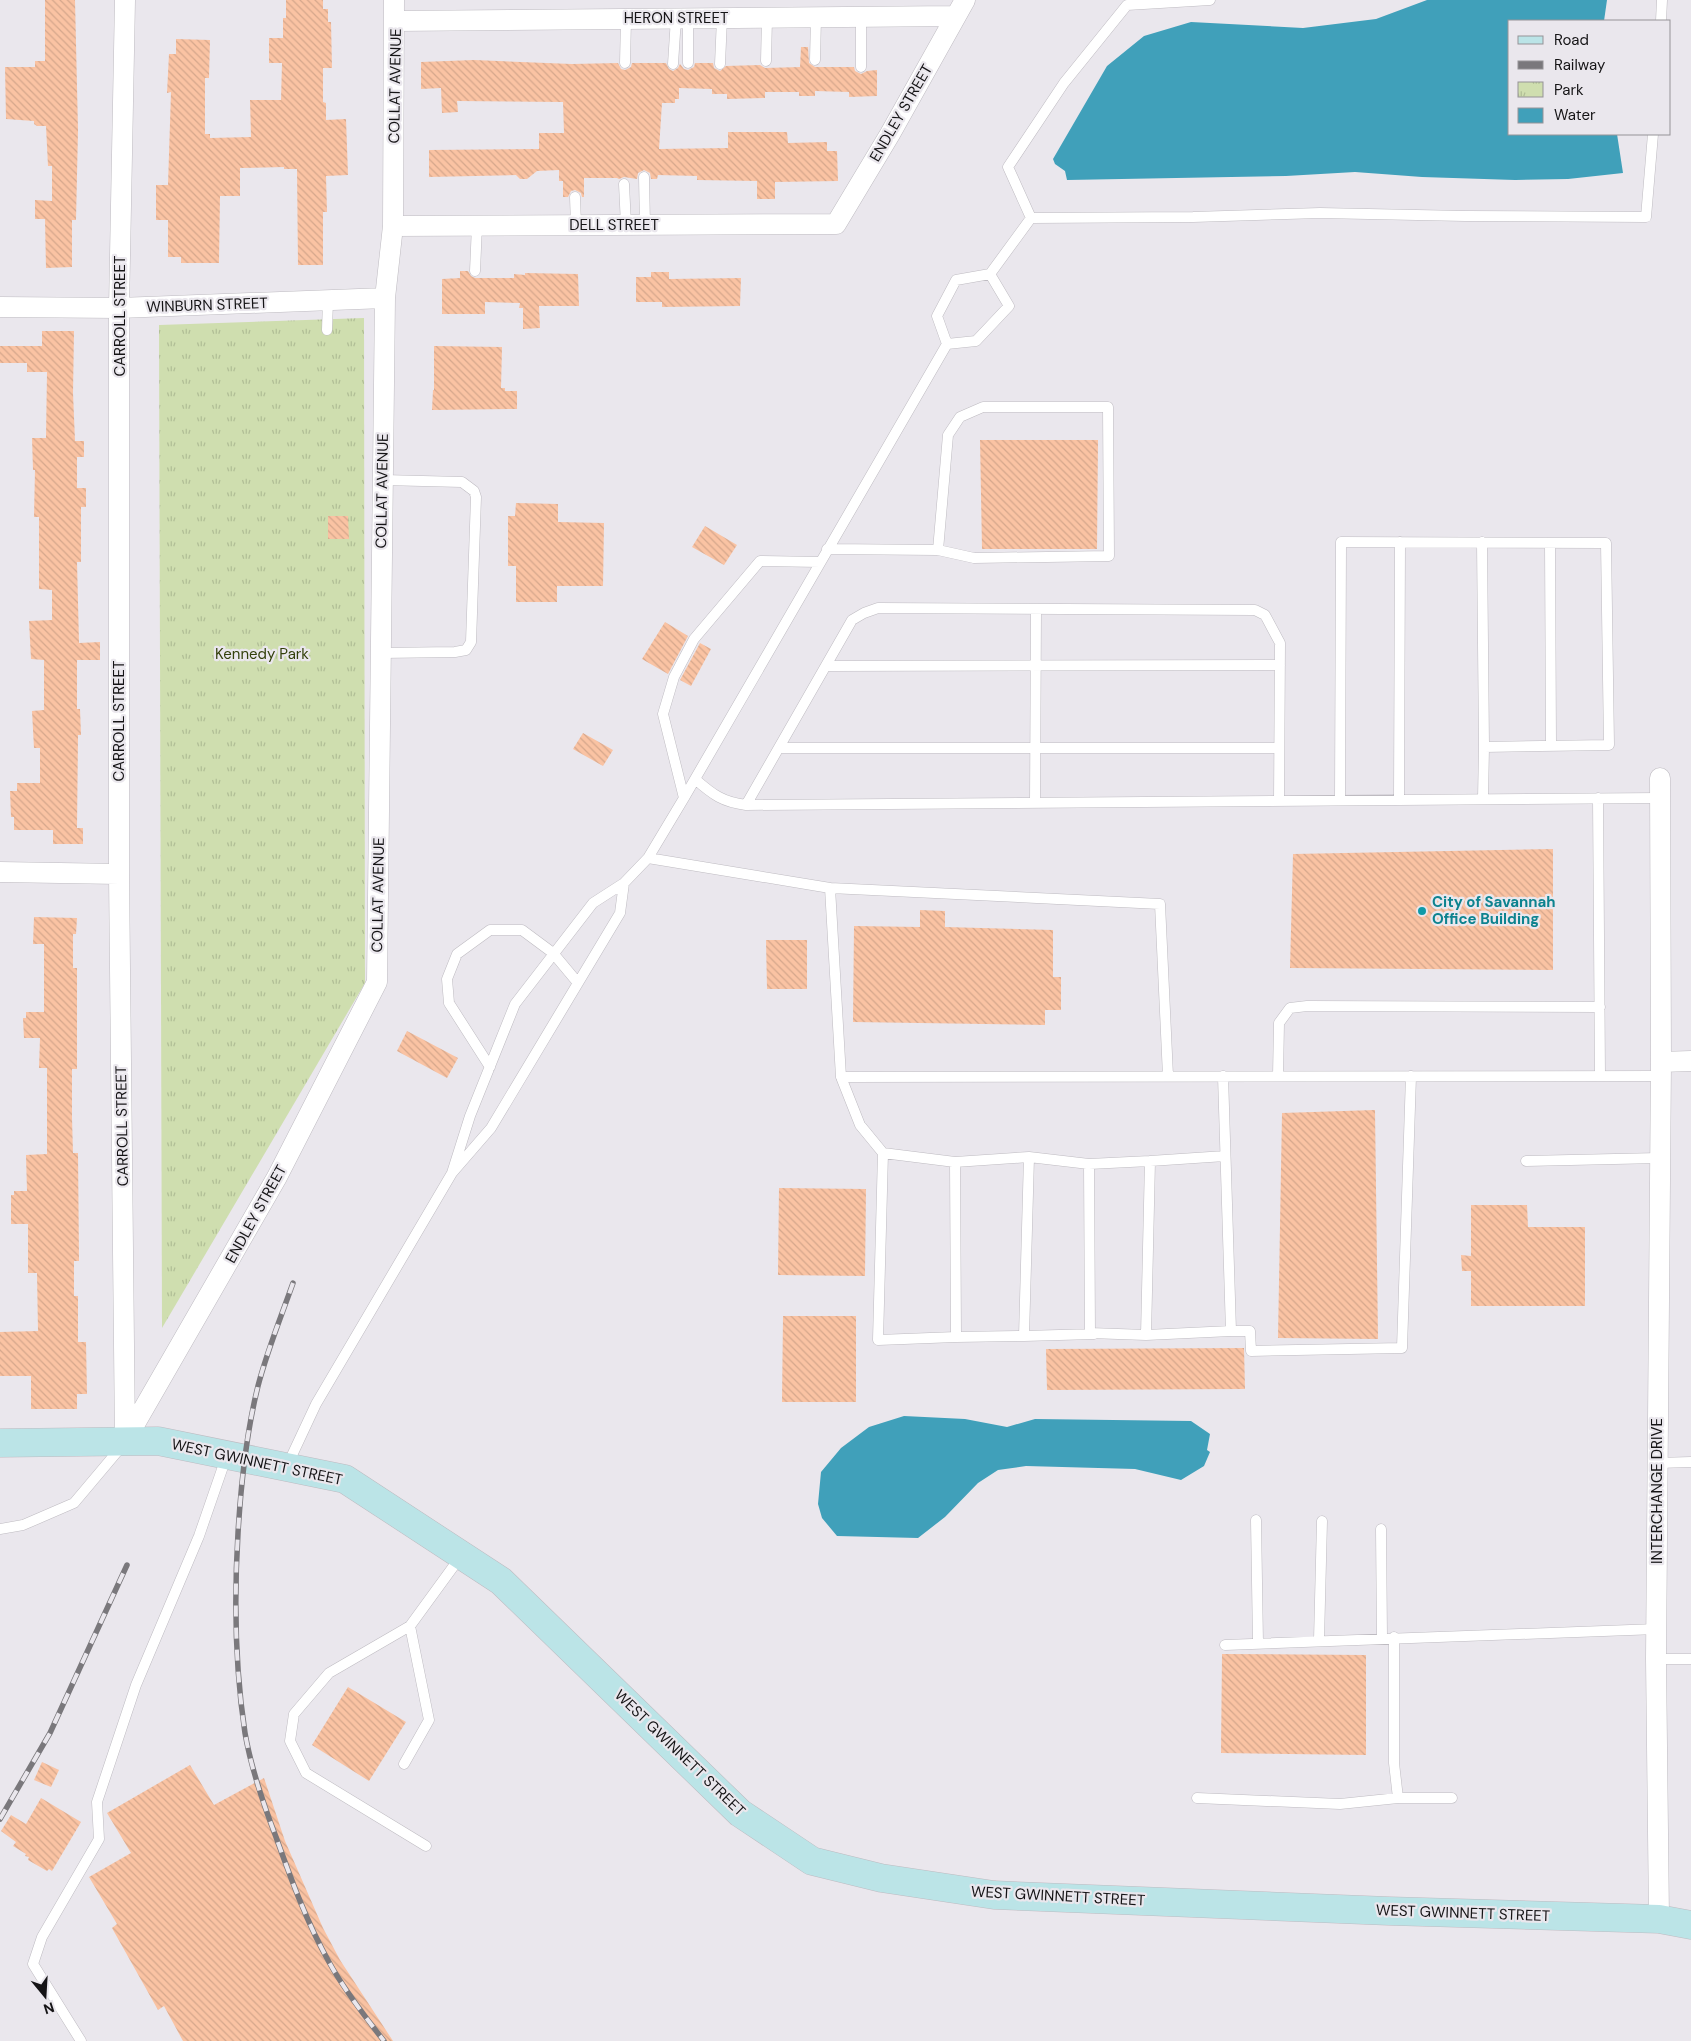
<svg xmlns="http://www.w3.org/2000/svg" width="1691" height="2041" font-family="'DM Sans',sans-serif">
	<style>
		.park { fill: url(#park-tufts) }
		.water { fill: #40a0ba }
		.building { fill: url(#building-back-hatch) }
		.lines { fill: none; stroke-linecap: round; stroke-linejoin: round }
		.service-casing { stroke: #bebbc1; stroke-width: 11 }
		.minor-casing { stroke: #bebbc1; stroke-width: 21 }
		.secondary-casing { stroke: #bebbc1; stroke-width: 29 }
		.service { stroke: #fff; stroke-width: 10 }
		.minor { stroke: #fff; stroke-width: 20 }
		.secondary { stroke: #bbe4e7; stroke-width: 28 }
		.rail-casing { stroke: #7a787c; stroke-width: 5.5 }
		.rail { stroke: #eae7ed; stroke-width: 4; stroke-dasharray: 11; stroke-linecap: butt }
		.culture-dot { fill: #0f9aa8; stroke: #eae7ed; stroke-width: 2 }
		.labels { text-anchor: middle; stroke-width: 4.5; stroke-linejoin: round; paint-order: stroke }
		.street-label { font-size: 15px; fill: #151416; stroke: #eae7ed }
		.park-label { font-size: 15px; fill: #33400b; stroke: #eae7ed }
		.culture-label { font-size: 15px; font-weight: bold; fill: #0d838f; stroke: #eae7ed; text-anchor: start }
	</style>
	<defs>
		<pattern id="park-tufts" width="24" height="20" patternUnits="userSpaceOnUse" patternTransform="scale(1.25)"><rect width="24" height="20" fill="#cfdeaf"/><path d="M3 7l-1-3M5 7V3M7 7l1-3M15 17l-1-3M17 17v-4M19 17l1-3" fill="none" stroke="#b1be96"/></pattern>
		<pattern id="building-back-hatch" width="6" height="6" patternUnits="userSpaceOnUse" patternTransform="scale(1.25)"><rect width="6" height="6" fill="#fac3a3"/><path d="M-1 5l2 2M0 0l6 6M5-1l2 2" fill="none" stroke="#d5a78c"/></pattern>
	</defs>
	<rect width="100%" height="100%" fill="#eae7ed"/>
	<!-- park -->
	<path class="park" d="M364,318L365,983L162,1328L159,325Z"/>
	<!-- water -->
	<path class="water" d="M1427,0H1607L1604,21H1510V134H1617L1623,173L1568,179L1515,180L1422,177L1355,172L1286,176L1067,180L1065,171L1055,164L1053,159L1107,66L1144,36L1191,22L1303,28L1376,19Z
		M904,1416L965,1419L1007,1427L1035,1419L1191,1421L1210,1434L1207,1450L1210,1452L1204,1466L1181,1480L1135,1469L1026,1466L998,1470L978,1483L945,1517L918,1538L837,1536L822,1518L818,1504L821,1472L841,1448L869,1427Z"/>
	<!-- building -->
	<path class="building" d="M45,0H75L78,130L76,220H72V267L46,268L45,219H35V200L52,201V166H48L46,126H37L34,124V121L6,119L5,67H35V61H45Z
		M286,0H323V9H328V22H331L332,68H323V102L326,103V120L346,119L348,175L326,176L327,212H323V265H298L297,169H284V167L240,168V196H220L219,263H181V257H168V220H156V185H168L171,92L167,93L169,54H176V39L210,40L209,78H205V134H210V138L251,137L250,100H281L282,63H269V38H283V18H286Z
		M801,47H808L809,63L815,67H854L855,71L861,74L867,71L877,70V96L849,97V92L815,91V96H799V92H765V98L727,99V94H712V89L679,88V99H675V103H662L659,149L728,148V132H787L788,143L827,142V151H837L838,181L775,182V199H757V181L697,180V176L658,175L657,179H651L650,173L644,170L638,173L637,179L624,177L619,179L617,178H584V197H582L581,193L575,190L571,191L568,197H563V181H559V170L537,171L527,179H520L516,175L429,177V150L539,149V133H564L563,102L457,101L458,112L442,113L441,88L421,89V62L474,60L572,64L618,63L621,69L625,70L631,67L632,63H666L669,69L673,71L678,68L680,64L684,69L688,70L694,67L695,63H713L714,68L720,71L726,66L760,65L765,68L800,67Z
		M460,271H468L471,276L475,278H514V274L525,275V273L578,274L579,306H539L540,328L523,329V308H519L520,303L485,302V314H442V279L460,278Z
		M651,272H669V279L741,278L740,306L662,307V302H636V277H651Z
		M42,331H74L73,393L75,441H84V457H77V488H86V507H81V562H77L79,643L100,642V660H77V709H80L81,735H78L77,828H83V844H53V830H14V817H11L10,791H17V783H40V748H34L32,711L44,710V660L31,659L29,621L52,620V590L39,589V517H34L35,470H33L32,438H46L47,372H27V363H0V346H42Z
		M434,346L502,347L501,388H505V391H517V409L432,410L433,390H434Z
		M980,440H1098L1097,549H982Z
		M516,503L558,504V522L604,523L603,586H557V602H516V566H508V516H515Z
		M328,516H348L349,539H328Z
		M705,526L737,545L724,565L692,547Z
		M665,622L688,636L668,674L642,659Z
		M700,643L711,649L691,686L680,680Z
		M583,733L613,750L603,766L573,749Z
		M1553,849V970L1290,968L1293,854Z
		M920,910L945,911V927L1053,930V977H1061V1010H1045V1025L853,1022L854,926L920,927Z
		M34,917L77,918L76,934H73V968H77V1069H72V1118L73,1153H78L79,1261H74V1296H78V1342H86L87,1394H77V1409H31V1376H0V1332L38,1331L37,1273H28V1224H11V1195H14V1191H27L26,1155L47,1154V1068H39L40,1038H24L23,1018H26V1012H44V944H33Z
		M766,940H807V989H767Z
		M407,1031L458,1058L447,1078L397,1051Z
		M1375,1110L1378,1339L1278,1338L1282,1113Z
		M779,1188L866,1189L865,1276L778,1275Z
		M1471,1205H1527L1528,1227H1585V1306H1471V1271H1462L1461,1255L1471,1256Z
		M783,1316H856V1402H782Z
		M1244,1348L1245,1389L1047,1390L1046,1349Z
		M1222,1654L1366,1655V1755L1221,1753Z
		M348,1687L406,1722L369,1781L312,1745Z
		M42,1762L59,1770L51,1787L34,1780Z
		M190,1765L214,1805L264,1778L285,1841L323,1928L340,1960L393,2041H183L164,2006L158,2010L112,1928L117,1924L89,1877L131,1853L107,1813Z
		M41,1798L81,1822L52,1871L49,1869L47,1871L28,1860L29,1857L25,1856L26,1854L13,1846L16,1842L1,1831L11,1815L26,1824Z"/>
	<g class="lines">
		<!-- service casing -->
		<g class="service-casing">
			<path id="service" d="M1661,21L1662,0
				M815,60L816,17
				M766,61L767,18
				M625,63L626,19
				M688,63V18
				M673,64L676,18
				M720,64L722,18
				M861,67V17
				M644,177L645,225
				M624,184L626,225
				M575,197L576,225
				M1031,218L1193,217L1320,213L1465,216L1646,217L1653,134
				M475,271L477,225
				M990,274L1031,218L1008,167L1064,83L1127,5L1210,0
				M327,330L328,300
				M1482,542L1484,747
				M1550,543L1551,746
				M827,549L938,550L974,558L1109,556L1108,407H983L960,417L948,435L938,550
				M381,653L455,652L466,650L471,642L476,497L474,491L462,482L383,480
				M826,666L1280,665
				M779,748H1279
				M695,779C713,795 723,802 746,805L1660,798
				M684,798L663,714L674,677L694,639L760,561L820,562
				M1598,798L1600,1076
				M1340,800L1341,542L1606,543L1609,745L1484,747L1483,799
				M1399,800L1400,542
				M1035,803L1036,609
				M746,805L852,620L864,613L878,608L1255,610L1265,615L1280,643L1279,801
				M648,858L830,888L841,1077L1660,1076
				M830,888L1160,904L1168,1076
				M490,1067L449,1003L447,979L457,954L490,930H522L553,953L578,983
				M1223,1076L1231,1331H1250L1251,1351L1402,1348L1411,1076
				M1278,1076L1279,1023L1290,1008L1307,1006L1600,1007
				M841,1077L860,1125L883,1153
				M1225,1156L1150,1161L1146,1335L1231,1331
				M1526,1161L1659,1158
				M955,1162L883,1153L878,1340L956,1337
				M1089,1164L1029,1157L1024,1336L1094,1334
				M452,1173L470,1116L515,1004L593,903L624,883L648,858L684,798L947,344L976,341L1009,306L990,274L956,280L937,316L947,344
				M1146,1335L1090,1333L1089,1164L1150,1161
				M1024,1336L956,1337L955,1162L1029,1157
				M1657,1463L1691,1462
				M287,1466L316,1404L452,1173L491,1128L620,913L624,883
				M1256,1520L1258,1643
				M0,1529L23,1525L74,1503L122,1446
				M1381,1529L1382,1638
				M1319,1640L1322,1521
				M1225,1645L1657,1629
				M1656,1659H1691
				M404,1764L429,1720L410,1626
				M1197,1798L1340,1804L1398,1798L1394,1763V1637
				M1398,1798H1452
				M426,1846L306,1773L290,1741L294,1714L329,1673L410,1626L461,1556
				M81,2041L33,1964L42,1937L99,1839L97,1802L136,1685L199,1536L227,1455"/>
		</g>
		<!-- minor casing -->
		<g class="minor-casing">
			<path id="minor" d="M125,0L119,308V874L125,1439
				M395,21L956,16
				M393,226L836,224L890,134L965,0
				M0,307L119,308L385,298
				M0,872L119,874
				M1661,1062L1691,1061
				M125,1441L277,1177L377,982L385,298L393,226L394,0
				M1659,1919L1656,1659L1661,1062L1660,778"/>
		</g>
		<!-- secondary casing -->
		<g class="secondary-casing">
			<path id="secondary" d="M0,1443L158,1441L345,1479L501,1581L740,1813L812,1861L881,1878L994,1895L1389,1911L1659,1919L1691,1925"/>
		</g>
		<!-- service -->
		<use href="#service" class="service"/>
		<!-- minor -->
		<use href="#minor" class="minor"/>
		<!-- secondary -->
		<use href="#secondary" class="secondary"/>
		<!-- rail casing -->
		<g class="rail-casing">
			<path id="rail" d="M293,1283C281,1317 267,1351 258,1386C246,1434 241,1483 238,1533C234,1599 235,1667 245,1733C251,1768 263,1803 276,1837C291,1879 307,1923 329,1962C343,1988 366,2018 384,2041
				M0,1819L50,1733L127,1565"/>
		</g>
		<!-- rail -->
		<use href="#rail" class="rail"/>
	</g>
	<!-- markers -->
	<circle class="culture-dot" cx="1422" cy="911" r="5"/>
	<g class="labels">
		<!-- street labels -->
		<g class="street-label">
			<text x="676" y="23">HERON STREET</text>
			<text transform="translate(395 86) rotate(-89)" y="5">COLLAT AVENUE</text>
			<text transform="translate(901 113) rotate(-60)" y="5">ENDLEY STREET</text>
			<text x="614" y="230">DELL STREET</text>
			<text transform="translate(207 305) rotate(-2)" y="5">WINBURN STREET</text>
			<text transform="translate(120 316) rotate(-90)" y="5">CARROLL STREET</text>
			<text transform="translate(382 491) rotate(-89)" y="5">COLLAT AVENUE</text>
			<text transform="translate(119 721) rotate(-90)" y="5">CARROLL STREET</text>
			<text transform="translate(378 895) rotate(-89)" y="5">COLLAT AVENUE</text>
			<text transform="translate(122 1126) rotate(-91)" y="5">CARROLL STREET</text>
			<text transform="translate(256 1214) rotate(-61)" y="5">ENDLEY STREET</text>
			<text transform="translate(257 1462) rotate(12)" y="5">WEST GWINNETT STREET</text>
			<text transform="translate(1657 1491) rotate(-90)" y="5">INTERCHANGE DRIVE</text>
			<text transform="translate(680 1753) rotate(44)" y="5">WEST GWINNETT STREET</text>
			<text transform="translate(1058 1896) rotate(3)" y="5">WEST GWINNETT STREET</text>
			<text transform="translate(1463 1913) rotate(2)" y="5">WEST GWINNETT STREET</text>
		</g>
		<!-- park labels -->
		<g class="park-label">
			<text x="262" y="659">Kennedy Park</text>
		</g>
		<!-- culture labels -->
		<g class="culture-label">
			<text x="1432" y="907">City of Savannah<tspan x="1432" dy="17">Office Building</tspan></text>
		</g>
	</g>
	<!-- legend -->
	<rect x="1508" y="20" width="162" height="115" fill="#eae7ed" stroke="#959397"/>
	<rect x="1518" y="36" width="25" height="8" fill="#bbe4e7" stroke="#959397"/>
	<text x="1554" y="45" font-size="15" fill="#151416">Road</text>
	<rect x="1518" y="61" width="25" height="8" fill="#7a787c" stroke="#959397"/>
	<text x="1554" y="70" font-size="15" fill="#151416">Railway</text>
	<rect x="1518" y="82" width="25" height="15" fill="url(#park-tufts)" stroke="#959397"/>
	<text x="1554" y="95" font-size="15" fill="#151416">Park</text>
	<rect x="1518" y="108" width="25" height="15" fill="#40a0ba" stroke="#959397"/>
	<text x="1554" y="120" font-size="15" fill="#151416">Water</text>
	<!-- north arrow -->
	<g transform="translate(45 1996) rotate(162)" stroke="#eae7ed" stroke-width="4" paint-order="stroke">
	<path d="M0-4L9 19L0 12L-9 19Z" fill="#151416"/>
	<text y="-8" font-size="14" font-weight="bold" text-anchor="middle" fill="#151416">N</text>
	</g>
</svg>
